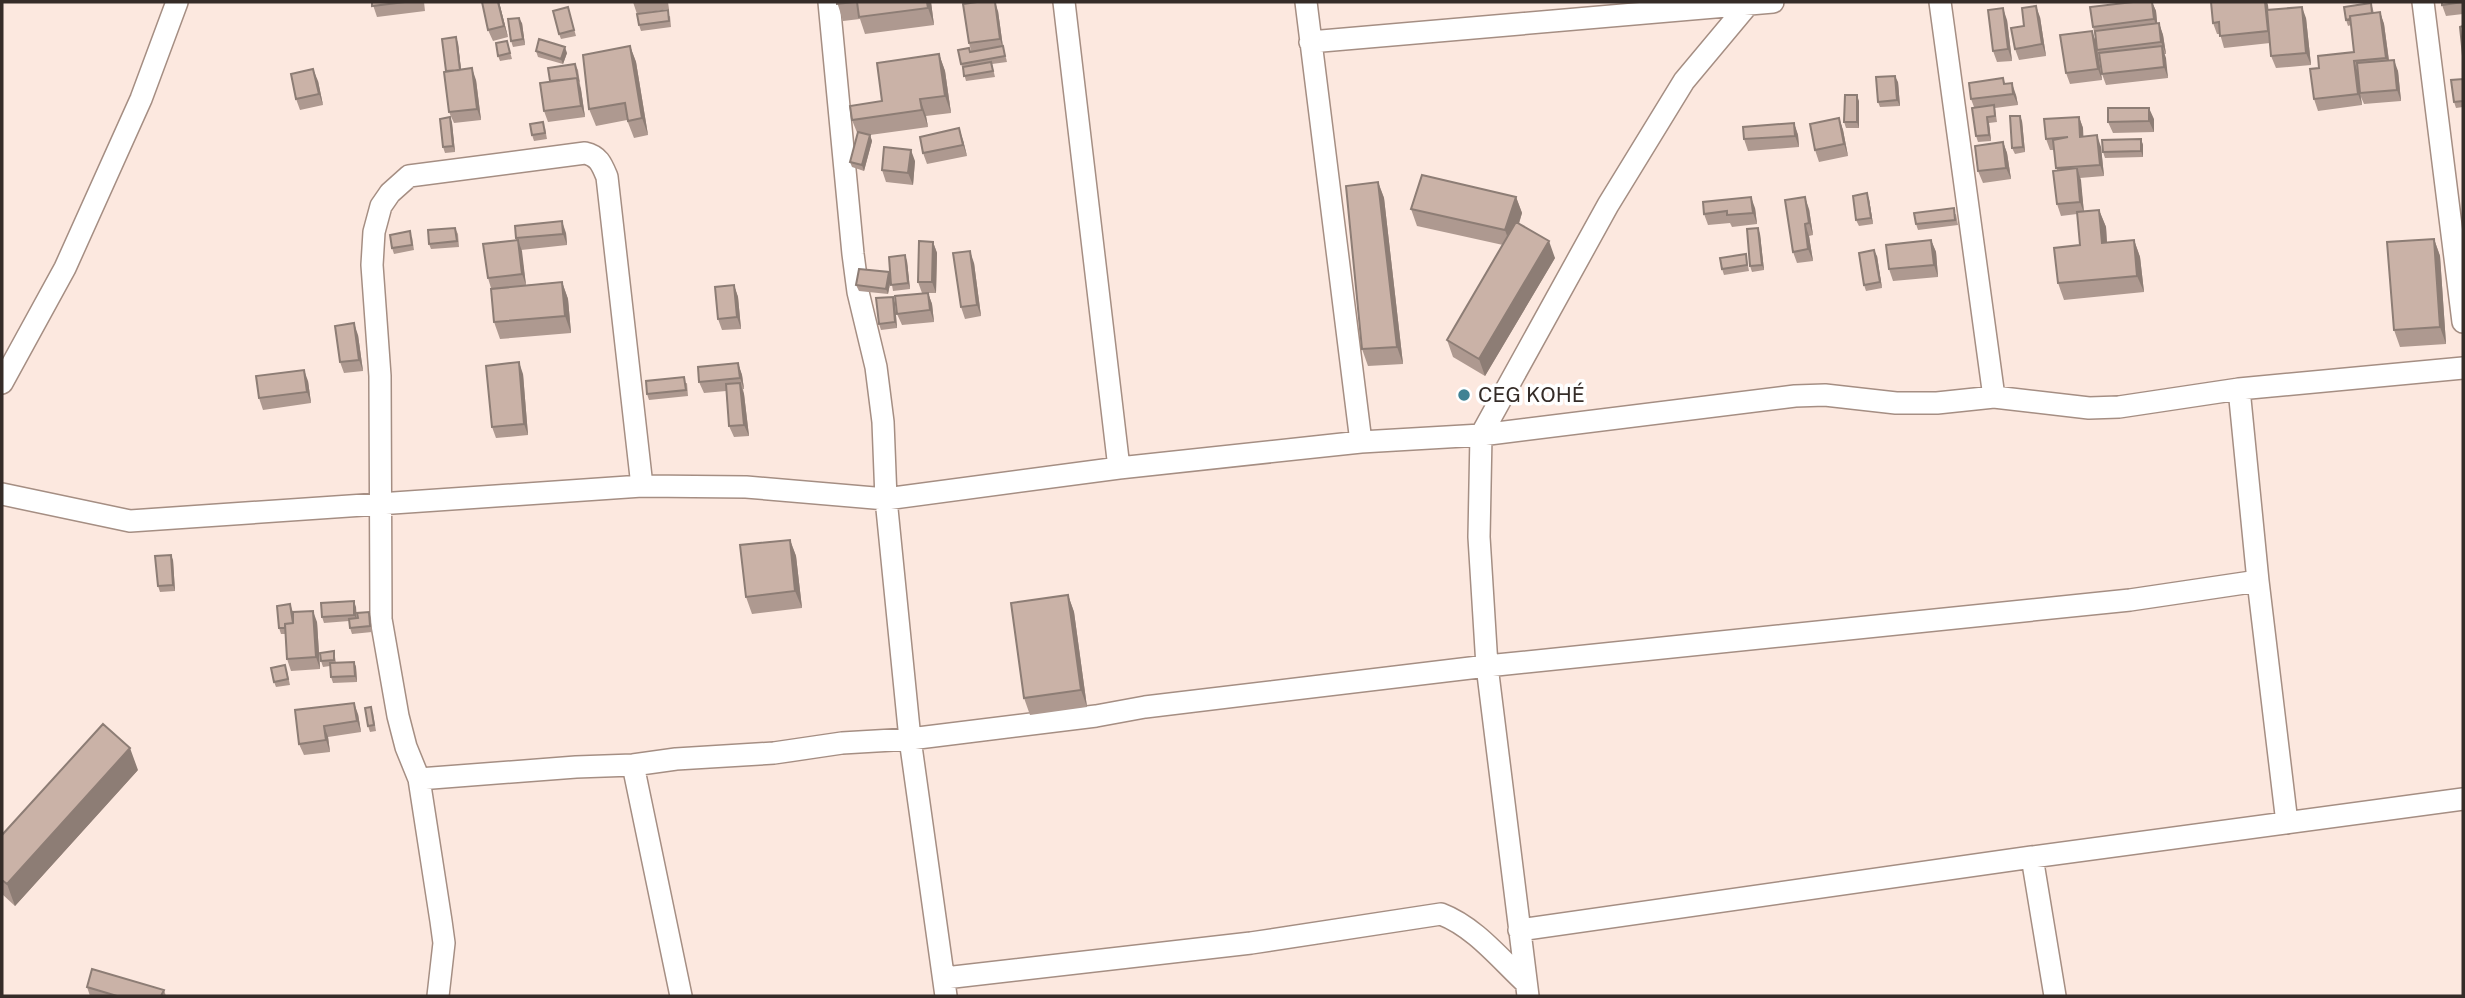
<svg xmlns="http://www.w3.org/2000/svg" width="2465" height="998" font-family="'Public Sans',sans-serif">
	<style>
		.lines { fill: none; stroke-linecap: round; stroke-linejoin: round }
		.minor-casing { stroke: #a58e83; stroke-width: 24 }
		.minor { stroke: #fff; stroke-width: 21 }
		.wall { fill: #ae9990 }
		.shaded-wall { fill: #8d7d75 }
		.building { fill: #cab2a7; stroke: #8d7d75; stroke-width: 2 }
		.poi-dot { fill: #408293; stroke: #fff; stroke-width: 2.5 }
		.labels { text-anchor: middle; stroke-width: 7; stroke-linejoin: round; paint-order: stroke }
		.poi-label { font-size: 21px; fill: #352c28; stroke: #fff; text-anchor: start }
	</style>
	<rect width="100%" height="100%" fill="#fce8df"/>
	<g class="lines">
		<!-- minor casing -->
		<g class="minor-casing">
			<path id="minor" d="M829,2L853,254L858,292L876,367L883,422L886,499L910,739L946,996
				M1064,2L1119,468
				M1306,2L1361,442
				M1940,2L1994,397
				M2423,2L2463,322
				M1310,42L1773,2
				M2,383L65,268L141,99L177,2
				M2239,389L2258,581L2287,823
				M2,494L130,521L642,486L746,487L886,499L1119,468L1361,442L1481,435L1795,396L1825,395L1896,403H1937L1994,397L2089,408L2119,407L2239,389L2463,368
				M633,765L681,996
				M419,779L576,767L633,765L676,759L774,753L842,743L910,739L1096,716L1145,707L1487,666L2130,600L2258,581
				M2032,857L2055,996
				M1519,930L2032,857L2463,799
				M945,978L1251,943L1441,914C1475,927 1500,959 1526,983
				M438,996L444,943L441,921L419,779L406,747L398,716L381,619L380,376L372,265L374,232L381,206L390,193L409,176L585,153C599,156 602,165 607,177L642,486
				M1528,996L1487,666L1479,537L1481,435L1608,205L1684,81L1750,2"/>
		</g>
		<!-- minor -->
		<use href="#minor" class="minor"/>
	</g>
	<!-- wall -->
	<path class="wall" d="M372,2H424L425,11L377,17Z
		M499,2L508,37L493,41L488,30Z
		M633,2H668L669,9L637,14Z
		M837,2H931L934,25L865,34L860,19L843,21Z
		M2133,2H2152L2156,11L2157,24L2159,23L2163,35L2166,54H2164L2168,78L2106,85L2102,74L2100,57L2098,51L2102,80L2070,84L2066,73L2096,41L2093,27Z
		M2463,2V14L2446,16L2442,5Z
		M2371,3L2374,13L2380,12L2384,24L2389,60L2398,71L2401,101L2364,104L2361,97L2362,105L2318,111L2314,99L2319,68L2354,52L2351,25L2348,26L2346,20Z
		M2268,5V10L2306,18L2311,65L2276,68L2271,56L2270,43L2224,48L2220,34H2217L2213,23Z
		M568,7L576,36L561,39L559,34Z
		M998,11L1003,47L1007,62L992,64L995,77L966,81L963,70L961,64L971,51L969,43Z
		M670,16L671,27L641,31L639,25Z
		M2040,17L2046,56L2019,60L2015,49L2024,26Z
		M2007,20L2012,61L1997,62L1993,51Z
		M522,23L525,45L513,47L511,41Z
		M507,41L512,59L500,61L498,56Z
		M458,43L461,70L476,80L481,120L454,123L449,112L446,71Z
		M630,46L636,62L648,135L634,138L627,120L596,126L589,109Z
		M536,51L567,53L563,64L538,57Z
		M939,54L945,71L951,113L926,116L928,127L870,135L872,141L864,171L852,167L850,162L858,135L852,120L882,101Z
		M575,64L578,70L585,117L548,122L544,111L550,81Z
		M2003,78L2005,84L2016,95L2018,105L1995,108L1997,122L1989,123L1991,141L1978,142L1976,136L1974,107L1971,99Z
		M2463,79V107L2456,108L2454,102Z
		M318,81L323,105L300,110L296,99Z
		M1898,82L1900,106L1880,107L1878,102Z
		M1859,101V128H1846L1844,122Z
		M450,117L452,123L455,152L445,153L443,147Z
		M2079,117L2083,128V137L2101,147L2104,176L2080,178L2084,212L2099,210L2106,227L2107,243L2134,240L2140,257L2144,292L2064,300L2058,283L2080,245L2077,214L2061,216L2057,204V170L2054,150H2050L2046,139Z
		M1839,118L1843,130L1848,156L1819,162L1815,150Z
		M2154,119V132L2113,133L2108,122Z
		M2022,121L2025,152L2015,154L2012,148Z
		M1794,123L1798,135L1799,147L1748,151L1744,139Z
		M545,128L547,139L534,141L532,135Z
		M2141,139L2143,145V157L2105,158L2103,152Z
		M963,140L967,156L927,164L923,153Z
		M2003,142L2007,153L2011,179L1983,183L1978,171Z
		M915,161L913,185L886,182L882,170Z
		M1378,182L1384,198L1403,364L1368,366L1362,349Z
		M1516,197L1522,213L1519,224L1555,258L1485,376L1453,357L1447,340L1503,245L1417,226L1411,209Z
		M1869,199L1873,224L1859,226L1856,220Z
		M1755,208L1757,224L1732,227L1730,223L1708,225L1704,214Z
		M1809,209L1813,235L1809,236L1813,261L1797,263L1793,252Z
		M1956,214L1958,225L1918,230L1916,224Z
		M455,228L458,234L459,247L431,249L429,244Z
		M566,233L567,245L521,250L526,285L562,282L568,299L571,333L500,339L494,322L491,288L488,278L516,240V238Z
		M1760,234L1764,270L1752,272L1750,266Z
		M412,237L414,250L394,254L392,248Z
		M2434,239L2440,256L2446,344L2400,347L2394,330Z
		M1931,240L1936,252L1938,277L1893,281L1889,269Z
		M933,242L937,253L936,293H928L932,304L934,322L902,325L897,314L922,293L918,282Z
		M1746,254L1749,271L1724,275L1722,269Z
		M1877,256L1882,288L1866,291L1864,285Z
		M907,261L910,289L893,291L891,279L888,294L859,291L856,285L889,272L890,277Z
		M974,263L981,316L965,319L961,307Z
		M734,285L738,297L741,329L722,330L718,319Z
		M895,303L897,328L881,330L879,324Z
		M358,335L363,371L344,373L340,362Z
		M738,363L742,375L744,389H743L744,394L749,436L734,437L729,426L726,391L704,393L699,382Z
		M523,374L528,435L496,438L492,427Z
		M308,381L311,403L263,410L259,398Z
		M687,383L688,396L649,400L647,394Z
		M790,540L796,556L802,608L752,614L746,597Z
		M173,560L175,591L160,592L158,586Z
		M1068,595L1074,612L1087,707L1030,715L1024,698Z
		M290,604L293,612L317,622L320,669L291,671L287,659L285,634H281L279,628Z
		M356,607V618L369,612L371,618L372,632L352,634L350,628L349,621L324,623L322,617Z
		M334,651L336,663L354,662L356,667L357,682L333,683L331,677L330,666L323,667L321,661Z
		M287,671L290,685L276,687L274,682Z
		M295,710L358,714L361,732L328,737L330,752L304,755L299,744Z
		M373,713L376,731L370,732L368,726Z
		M138,770L15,906L2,894V835Z
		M87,987L164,990L166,996H90Z"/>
	<!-- shaded-wall -->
	<path class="shaded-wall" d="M498,2H499L508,37L504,26Z
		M927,2H931L934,25L928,8Z
		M995,2L998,11L1003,47L1007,62L1000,39Z
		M2152,2L2156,11L2158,31L2154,19Z
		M2265,2H2267L2268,5L2272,43L2268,31Z
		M2036,6L2040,17L2046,56L2042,44Z
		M2302,7L2306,18L2311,65L2306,53Z
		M2003,8L2007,20L2012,61L2008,49Z
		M2380,12L2384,24L2390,69L2386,58Z
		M519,18L522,23L525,45L523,39Z
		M2159,23L2163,35L2166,54L2161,42Z
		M2092,31L2096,42L2102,80L2098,69Z
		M456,37L458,43L462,78L460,72Z
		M630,46L636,62L648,135L642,118Z
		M2162,46L2166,58L2168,78L2164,67Z
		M565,47L567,53L563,64L561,59Z
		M939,54L945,71L951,113L945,96Z
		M2394,60L2398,71L2401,101L2397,90Z
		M2354,61L2358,73L2360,93L2362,105L2358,94Z
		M472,68L476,80L481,120L477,109Z
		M313,69L318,81L323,105L319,94Z
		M1895,76L1898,82L1900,106L1897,100Z
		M577,78L581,89L585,117L581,106Z
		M2012,83L2016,95L2018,105L2013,94Z
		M1857,95L1859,101V128L1857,122Z
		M920,99L926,116L928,127L922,110Z
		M2149,108L2154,119V132L2149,121Z
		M2020,116L2022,121L2025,152L2023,147Z
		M450,117L452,123L455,152L453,146Z
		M1987,117L1989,123L1991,141L1989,135Z
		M2079,117L2083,128L2084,148L2080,137Z
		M1839,118L1843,130L1848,156L1844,144Z
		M1794,123L1798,135L1799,147L1795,136Z
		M959,128L963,140L967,156L963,145Z
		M870,135L872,141L864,171L862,165Z
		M2097,135L2101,147L2104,176L2100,165Z
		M2141,139L2143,145V157L2141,151Z
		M2003,142L2007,153L2011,179L2006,168Z
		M911,150L915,161L913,185L908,173Z
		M2077,168L2081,180L2084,213L2080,202Z
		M1378,182L1384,198L1403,364L1397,347Z
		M1867,193L1869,199L1873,224L1871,218Z
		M1516,197L1522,213L1511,247L1505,230Z
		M1751,197L1755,208L1757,224L1753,213Z
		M1805,197L1809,209L1813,235L1809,223Z
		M2099,210L2106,227L2108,260L2102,243Z
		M562,221L566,233L567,245L563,234Z
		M1805,224L1809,236L1813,261L1808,249Z
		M1758,228L1760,234L1764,270L1762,265Z
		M2434,239L2440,256L2446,344L2440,327Z
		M518,240L522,251L526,285L522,274Z
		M1931,240L1936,252L1938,277L1934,265Z
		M2134,240L2140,257L2144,292L2137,276Z
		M1549,241L1555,258L1485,376L1479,359Z
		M933,242L937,253L936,293L932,282Z
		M1874,250L1877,256L1882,288L1880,282Z
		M970,251L974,263L981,316L977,305Z
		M905,255L907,261L910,289L908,283Z
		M889,272L891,278L888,294L886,289Z
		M562,282L568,299L571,333L565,316Z
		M734,285L738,297L741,329L737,317Z
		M928,293L932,304L934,322L930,310Z
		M893,297L895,303L897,328L895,322Z
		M354,323L358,335L363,371L359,360Z
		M519,362L523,374L528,435L524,424Z
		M738,363L742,375L744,389L740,378Z
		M304,370L308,381L311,403L307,392Z
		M740,383L744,394L749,436L744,425Z
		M790,540L796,556L802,608L795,591Z
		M171,555L173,560L175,591L173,585Z
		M1068,595L1074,612L1087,707L1081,690Z
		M354,601L356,607L357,620L354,615Z
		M313,611L317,622L320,669L316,657Z
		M354,662L356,667L357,682L355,676Z
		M354,703L358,714L361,732L357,721Z
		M324,726L328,737L330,752L326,740Z
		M130,748L138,770L15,906L7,884Z"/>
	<!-- building -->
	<path class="building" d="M372,2H405L372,6Z
		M482,2H498L504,26L488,30Z
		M837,2H854L837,4Z
		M857,2H927L928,8L859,17Z
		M977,2H995L1000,39L969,43L963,4Z
		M2133,2H2152L2154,19L2093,27L2090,7Z
		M2211,2H2265L2268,31L2220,36L2219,22L2213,23Z
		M2442,2H2463L2442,5Z
		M2371,3L2372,13L2350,16V19L2346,20L2344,7Z
		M2036,6L2042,44L2015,49L2011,28L2024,26L2022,8Z
		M568,7L574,30L559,34L553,11Z
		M2302,7L2306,53L2271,56L2267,10Z
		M2003,8L2008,49L1993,51L1988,10Z
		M668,10L669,21L639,25L637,14Z
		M2380,12L2386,58L2354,61L2358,94L2314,99L2310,69L2319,68L2318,56L2354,52L2350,16Z
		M519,18L523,39L511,41L508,19Z
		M2159,23L2161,42L2097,50L2095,31Z
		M2463,26V56L2460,27Z
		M2092,31L2098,69L2066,73L2060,35Z
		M456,37L460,70L446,71L442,39Z
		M539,39L565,47L561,59L536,51Z
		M507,41L510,53L498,56L496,43Z
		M630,46L642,118L628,121L625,103L589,109L583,55Z
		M1003,46L1005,56L961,64L958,50L969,48L970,52Z
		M2162,46L2164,67L2102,74L2099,53Z
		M939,54L945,96L920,99L922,110L852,120L850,106L882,101L877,63Z
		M2394,60L2397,90L2360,93L2357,63Z
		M991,62L993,71L964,76L963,67Z
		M575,64L578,79L577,78L550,81L548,68Z
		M472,68L477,109L449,112L444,72Z
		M313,69L319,94L296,99L291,74Z
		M1895,76L1897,100L1878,102L1876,77Z
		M577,78L581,106L544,111L540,83Z
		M2003,78L2004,84L2012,83L2013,94L1971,99L1969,83Z
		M2463,79V101L2454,102L2451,80Z
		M1845,95H1857V122H1844Z
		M1994,105L1995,116L1987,117L1989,135L1976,136L1972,108Z
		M2108,108H2149V121L2108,122Z
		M2010,116H2020L2023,147L2012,148Z
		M450,117L453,146L443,147L440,119Z
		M2079,117L2080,137L2097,135L2100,165L2056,168L2053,140L2068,137L2046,139L2044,119Z
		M1839,118L1844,144L1815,150L1810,124Z
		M543,122L545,133L532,135L530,124Z
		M1794,123L1795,136L1744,139L1743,127Z
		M959,128L963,145L923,153L920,137Z
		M858,132L870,135L862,165L850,162Z
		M2141,139V151L2103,152L2102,140Z
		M2003,142L2006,168L1978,171L1975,146Z
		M884,147L911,150L908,173L882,170Z
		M2077,168L2080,202L2057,204L2053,171Z
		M1422,175L1516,197L1505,230L1411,209Z
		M1378,182L1397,347L1362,349L1346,186Z
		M1867,193L1871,218L1856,220L1853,196Z
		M1751,197L1753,213L1727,215V211L1704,214L1703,202Z
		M1805,197L1809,223L1805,224L1808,249L1793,252L1785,200Z
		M1954,208L1955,220L1916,224L1914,213Z
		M2099,210L2102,243L2134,240L2137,276L2058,283L2054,248L2080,245L2077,212Z
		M562,221L563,234L516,238L515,226Z
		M1516,222L1549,241L1479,359L1447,340Z
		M455,228L457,241L429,244L428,230Z
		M1758,228L1762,265L1750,266L1747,229Z
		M410,231L412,245L392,248L390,235Z
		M2434,239L2440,327L2394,330L2387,242Z
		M518,240L522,274L488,278L483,244Z
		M1931,240L1934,265L1889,269L1886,245Z
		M919,241L933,242L932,282H918Z
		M1874,250L1880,282L1864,285L1859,253Z
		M970,251L977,305L961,307L953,253Z
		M1746,254L1747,265L1722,269L1720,258Z
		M905,255L908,283L891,285L889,257Z
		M859,269L889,272L886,289L856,285Z
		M562,282L565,316L494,322L491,289Z
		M734,285L737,317L718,319L715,287Z
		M928,293L930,310L897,314L895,296Z
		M893,297L895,322L879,324L876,298Z
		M354,323L359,360L340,362L335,326Z
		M519,362L524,424L492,427L486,366Z
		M738,363L740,378L699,382L698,367Z
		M304,370L307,392L259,398L256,376Z
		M684,377L686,390L647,394L646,381Z
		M740,383L744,425L729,426L726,384Z
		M790,540L795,591L746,597L740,545Z
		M171,555L173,585L158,586L155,556Z
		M1068,595L1081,690L1024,698L1011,603Z
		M354,601V615L322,617L321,603Z
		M290,604L293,623L285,624V628H279L277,606Z
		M313,611L316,657L287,659L285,624L293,623V612Z
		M369,612L370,626L350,628L349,619L358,618L357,613Z
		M334,651V660L321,661L320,653Z
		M354,662L355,676L331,677L330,663Z
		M285,665L288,679L274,682L271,668Z
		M354,703L357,721L324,726L326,740L299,744L295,710Z
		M371,707L374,725L368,726L365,708Z
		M103,724L130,748L7,884L2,880V835Z
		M92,969L164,990L161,996H117L87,987Z"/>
	<!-- markers -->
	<circle class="poi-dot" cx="1464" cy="395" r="7"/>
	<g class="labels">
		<!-- poi labels -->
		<g class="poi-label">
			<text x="1478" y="402">CEG KOHÉ</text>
		</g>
	</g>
	<!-- border -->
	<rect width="2465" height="998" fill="none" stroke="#352c28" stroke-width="7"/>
</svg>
